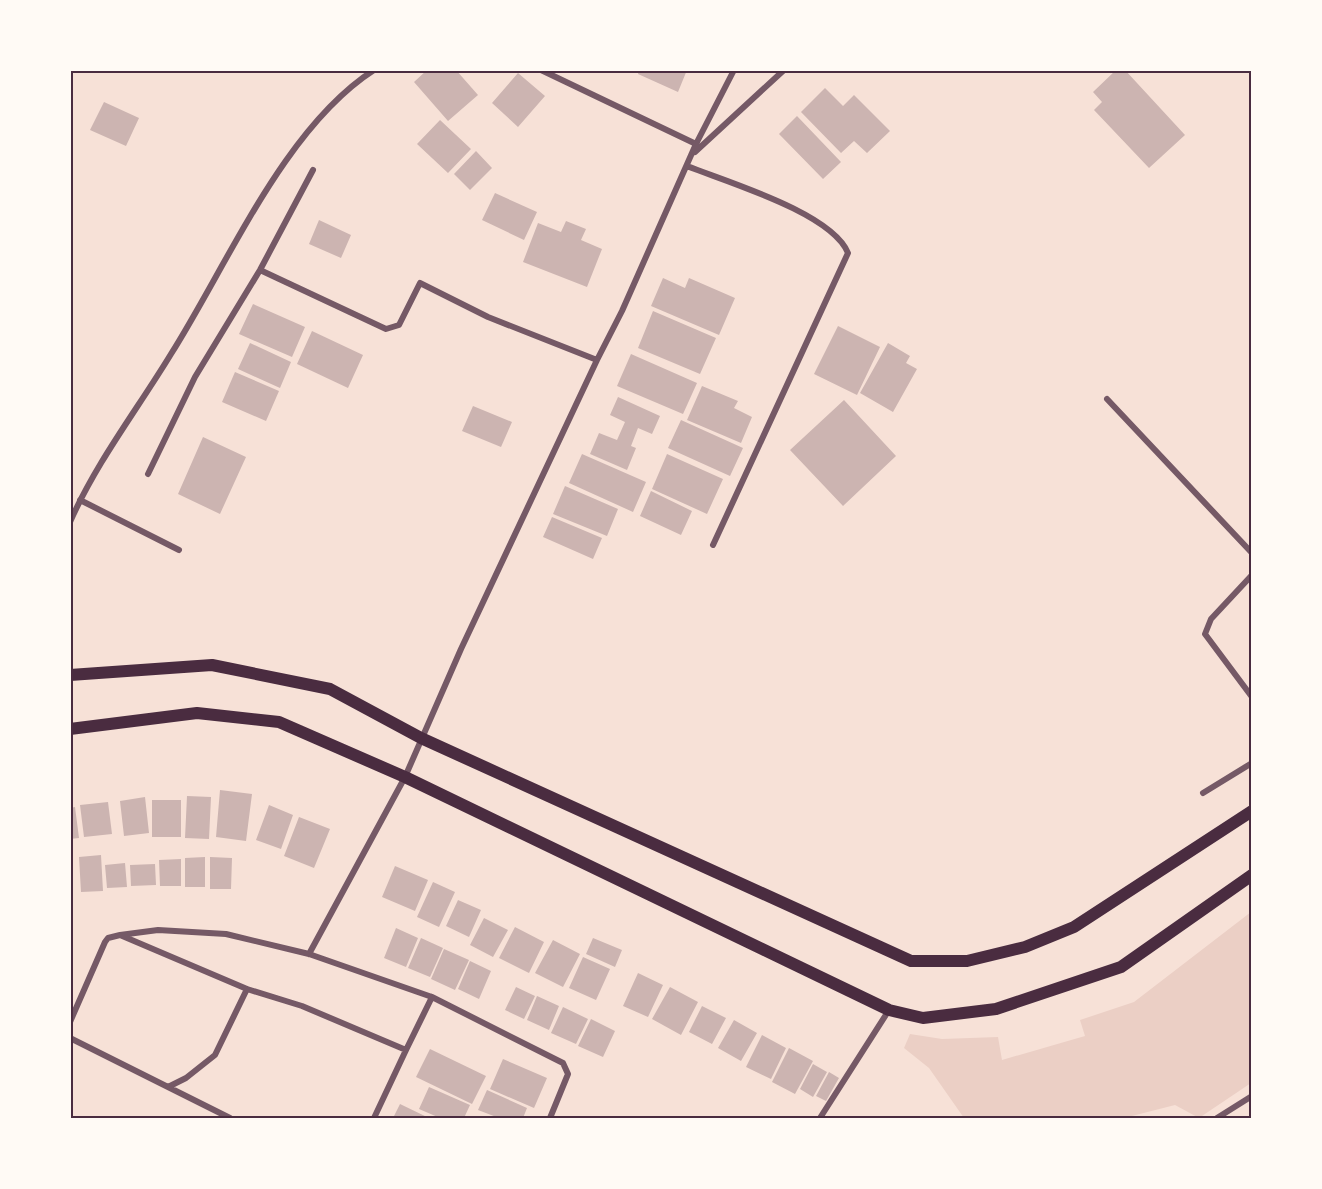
<svg xmlns="http://www.w3.org/2000/svg" width="1322" height="1189" font-family="Poppins,sans-serif">
	<style>
		.green { fill: #ebcfc5 }
		.building { fill: #ccb4b1 }
		.lines { fill: none; stroke-linecap: round; stroke-linejoin: round }
		.minor { stroke: #755966; stroke-width: 6 }
		.secondary { stroke: #4a2c40; stroke-width: 12 }
		.neatline { fill: none; stroke: #4a2c40; stroke-width: 2 }
	</style>
	<rect width="100%" height="100%" fill="#f7e1d7"/>
	<!-- green -->
	<path class="green" d="M1251,912V1083L1199,1118L1175,1105L1124,1118H964L929,1068L904,1048L910,1034L942,1039L998,1037L1002,1060L1085,1036L1080,1020L1134,1002Z"/>
	<!-- building -->
	<path class="building" d="M427,70H456L478,95L448,121L414,82Z
		M639,70H687L678,92L638,74Z
		M1116,70H1125L1185,135L1149,168L1094,110L1102,102L1093,92Z
		M518,73L545,96L518,127L492,103Z
		M825,88L843,106L854,95L890,131L867,153L854,141L841,153L801,112Z
		M104,102L139,118L126,146L90,130Z
		M797,116L841,162L823,179L779,134Z
		M440,120L471,149L448,173L417,144Z
		M476,151L492,168L470,190L454,174Z
		M495,193L537,212L524,240L482,220Z
		M319,220L351,235L341,258L309,244Z
		M566,221L586,229L581,240L602,249L587,287L523,262L538,223L561,232Z
		M663,278L685,288L689,278L735,298L719,335L651,306Z
		M253,304L305,327L292,357L239,334Z
		M653,311L716,338L700,374L638,348Z
		M838,326L880,347L857,395L814,374Z
		M312,331L363,355L348,388L297,364Z
		M250,343L291,362L280,388L238,369Z
		M888,343L910,356L906,363L917,369L893,412L860,393Z
		M631,354L697,383L683,414L617,386Z
		M235,372L279,391L266,421L222,402Z
		M702,386L738,401L734,408L752,417L741,443L687,420Z
		M618,397L660,416L652,434L638,428L631,446L636,448L627,470L590,454L599,433L617,440L625,422L610,415Z
		M844,400L896,456L843,506L790,450Z
		M473,406L512,422L501,447L462,431Z
		M681,420L743,448L730,476L668,448Z
		M203,437L246,457L220,514L178,494Z
		M582,454L646,482L633,512L569,483Z
		M667,454L723,479L707,514L652,489Z
		M565,486L618,509L607,536L553,514Z
		M651,491L692,511L681,535L640,516Z
		M552,517L602,538L593,559L543,537Z
		M220,790L252,794L246,841L216,837Z
		M187,796L211,797L209,839L185,838Z
		M145,797L149,833L124,836L120,801Z
		M152,800H181V837H152Z
		M108,802L112,834L84,837L80,805Z
		M269,805L293,815L281,849L256,840Z
		M75,807L79,838L70,839V808Z
		M299,817L330,829L314,868L284,856Z
		M101,855L103,891L81,892L79,857Z
		M205,857V887H185V858Z
		M210,857L232,858L231,889H210Z
		M181,859V886H160L159,860Z
		M125,863L127,887L107,888L105,865Z
		M155,864L156,885L131,886L130,865Z
		M395,866L428,880L415,911L382,897Z
		M433,882L455,892L439,927L417,917Z
		M458,900L481,910L469,937L446,926Z
		M484,918L508,930L493,957L470,945Z
		M515,927L544,942L529,973L499,958Z
		M396,928L418,938L406,967L384,958Z
		M421,938L443,948L430,977L408,968Z
		M593,938L622,950L615,967L586,954Z
		M553,940L580,954L563,987L535,973Z
		M444,949L469,960L455,990L431,979Z
		M583,957L610,969L596,1000L569,988Z
		M470,961L491,971L479,999L458,989Z
		M638,973L663,985L648,1017L623,1006Z
		M516,987L535,996L524,1019L505,1010Z
		M670,987L698,1002L681,1035L652,1019Z
		M537,996L559,1006L549,1030L527,1020Z
		M702,1006L726,1018L712,1044L689,1032Z
		M563,1007L588,1019L576,1044L551,1033Z
		M591,1019L615,1031L603,1057L578,1046Z
		M734,1020L757,1033L741,1061L718,1048Z
		M762,1035L786,1048L771,1079L746,1067Z
		M789,1048L813,1061L795,1094L772,1082Z
		M430,1049L486,1076L472,1104L416,1077Z
		M503,1059L547,1078L534,1108L490,1089Z
		M813,1064L827,1072L813,1097L800,1089Z
		M829,1072L839,1078L826,1101L816,1096Z
		M429,1087L470,1105L464,1118H440L419,1109Z
		M487,1090L527,1108L523,1118H499L478,1110Z
		M400,1104L429,1118H393Z"/>
	<g class="lines">
		<!-- minor -->
		<path class="minor" d="M541,70L696,144
			M695,152L784,70
			M687,166C727,182 832,213 848,253L713,545
			M260,270L386,329L399,325L420,283L488,317L597,360
			M1107,399L1252,553
			M148,474L195,377L260,270L313,170
			M80,500L179,550
			M70,522C97,461 137,410 171,354C228,264 284,128 374,70
			M1252,575L1211,619L1205,634L1252,697
			M1203,793L1252,763
			M120,935L158,930L226,934L309,954L432,997L563,1063L568,1074L550,1118
			M309,954L405,777L461,649L597,360L622,311L696,144L734,70
			M70,1022L105,942L108,938L120,935L247,989L302,1006L406,1050L374,1118
			M70,1038L230,1118
			M406,1050L432,997
			M168,1087L186,1078L215,1055L247,989
			M820,1118L889,1010
			M1217,1118L1252,1096"/>
		<!-- secondary -->
		<path class="secondary" d="M70,675L212,665L330,689L421,738L911,961H967L1025,947L1074,927L1252,811
			M70,729L197,713L279,722L405,777L889,1010L923,1018L996,1009L1121,967L1252,875"/>
	</g>
	<!-- border -->
	<rect width="1322" height="1189" fill="none" stroke="#fffaf5" stroke-width="144"/>
	<rect x="72" y="72" width="1178" height="1045" class="neatline"/>
</svg>
